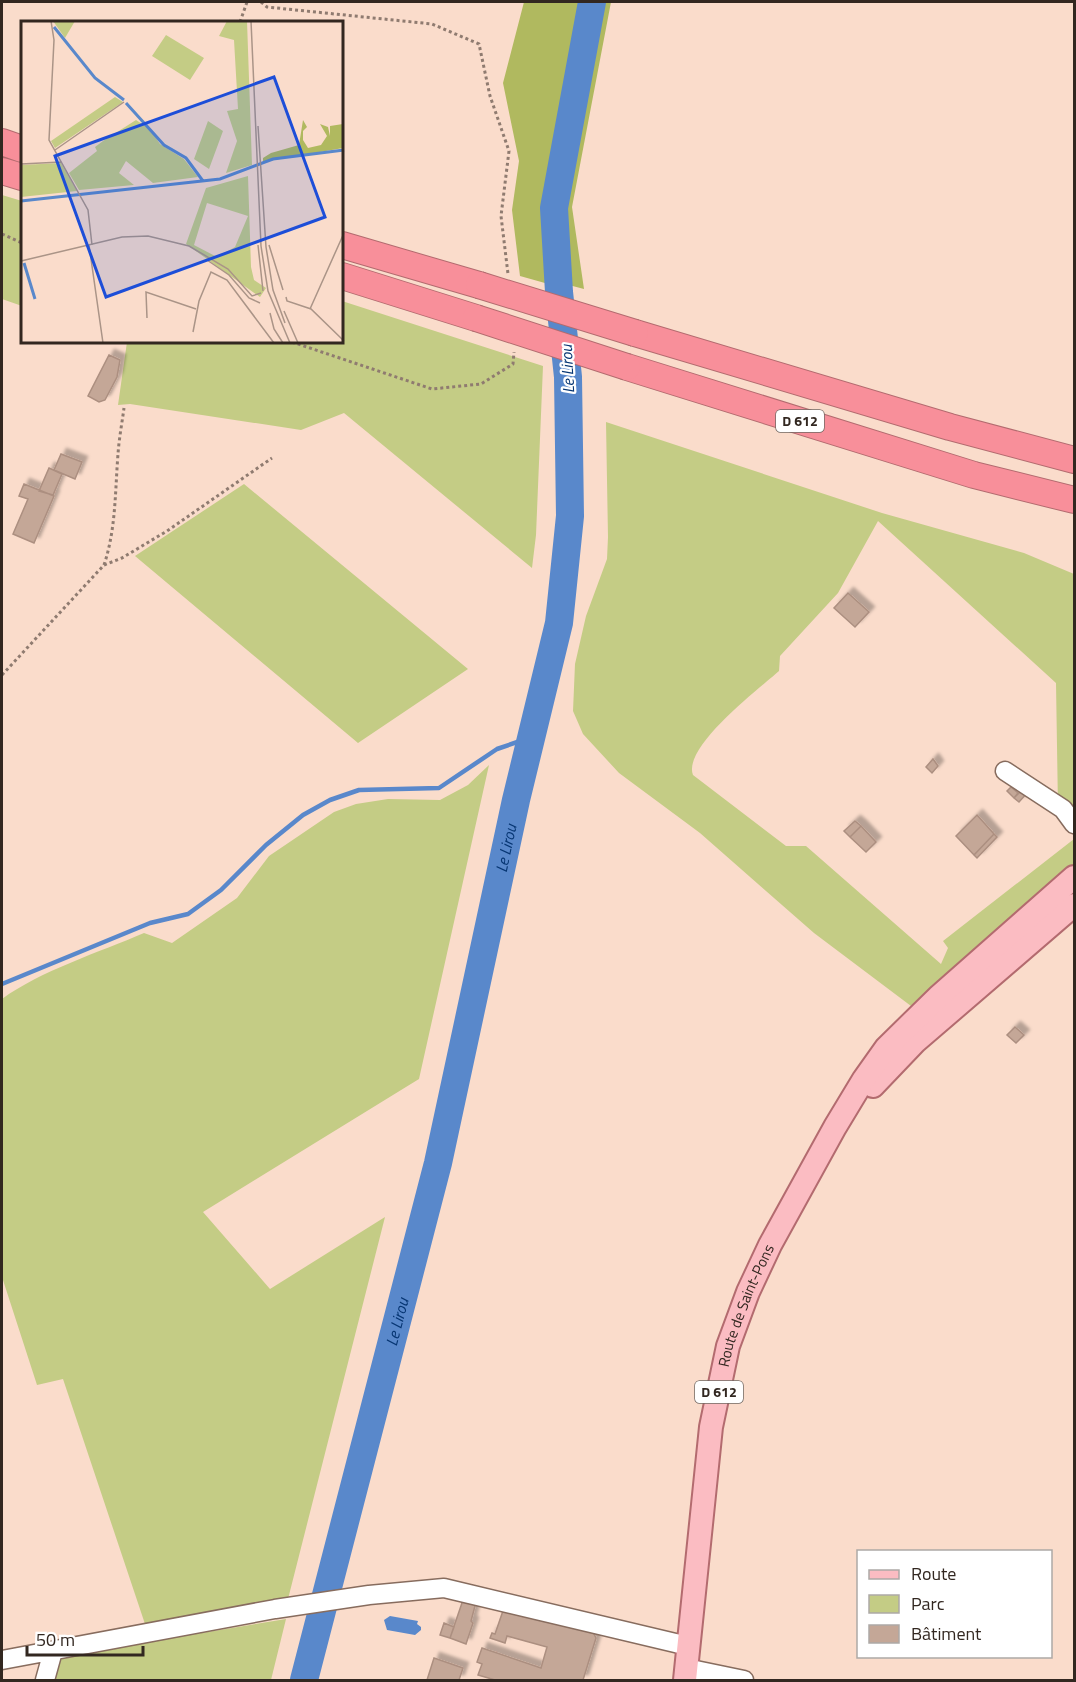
<svg xmlns="http://www.w3.org/2000/svg" width="1076" height="1682" font-family="'Titillium Web',sans-serif">
	<style>
		.green { fill: #c4cc85 }
		.forest { fill: #b0b95f }
		.water { fill: #5988cb }
		.lines { fill: none; stroke-linecap: round; stroke-linejoin: round }
		.stream { stroke: #5988cb; stroke-width: 4.5 }
		.river { stroke: #5988cb; stroke-width: 28 }
		.building { fill: #c4a797; stroke: #ac8f80; stroke-width: 1.5; filter: url(#shadow) }
		.minor-casing { stroke: #876c5e; stroke-width: 21 }
		.major-casing { stroke: #b36b6f; stroke-width: 26 }
		.highway-casing { stroke: #b36b6f; stroke-width: 28 }
		.path { stroke: #8f7b70; stroke-width: 3; stroke-dasharray: 3 3; stroke-linecap: butt }
		.minor { stroke: #fff; stroke-width: 18 }
		.major { stroke: #fbbcc2; stroke-width: 22 }
		.highway { stroke: #f88f9a; stroke-width: 26 }
		.highway-bridge-casing { stroke: #b36b6f; stroke-width: 28; stroke-linecap: butt }
		.highway-bridge { stroke: #f88f9a; stroke-width: 26 }
		.labels { text-anchor: middle; stroke-width: 4.5; stroke-linejoin: round; paint-order: stroke }
		.shield { fill: #fff; stroke: #706863; stroke-width: 1.5 }
		.shield-label { font-size: 14px; font-weight: bold; fill: #322720 }
		.street-label { font-size: 15px; fill: #322720; stroke: #fff }
		.water-label { font-size: 16px; font-style: italic; fill: #073673; stroke: #fff }
		.inset-river { fill: none; stroke: #5988cb; stroke-width: 3 }
		.inset-road { fill: none; stroke: #aa9487; stroke-width: 1.5 }
		.view { fill: #1d4ed8; fill-opacity: 0.15; stroke: #1d4ed8; stroke-width: 3 }
		.inset-edge { fill: none; stroke: #322720; stroke-width: 3 }
	</style>
	<defs>
		<filter id="shadow"><feDropShadow dx="5.5" dy="-5.5" stdDeviation="1.5" flood-color="#0004"/></filter>
	</defs>
	<rect width="100%" height="100%" fill="#fadccb"/>
	<!-- green -->
	<path class="green" d="M2,195L22,201V306L2,299Z
		M342,301L543,366L536,535L532,568L344,413L301,430L130,404L118,405L127,342H342Z
		M606,422L882,513L1024,553L1074,574V824L1058,808L1056,683L878,521L838,593L780,656L779,671C760,688 682,747 693,775L786,846H806L941,964L948,948L943,941L1074,839V871L915,1009L814,933L700,833L619,773L583,734L573,711L575,664L586,616L607,559L608,537Z
		M244,484L468,669L358,743L135,556Z
		M489,765L419,1079L203,1212L270,1289L385,1217L287,1603L146,1627L63,1379L37,1385L2,1277V999C40,971 100,952 144,933L172,943L237,898L269,856L334,812L356,804L388,799L440,800L468,785Z
		M286,1619L271,1680H50L57,1657Z"/>
	<!-- forest -->
	<path class="forest" d="M524,2H584L561,127L550,206L552,285L520,276L512,210L519,161L503,83Z
		M599,2H611L572,207L584,289L565,284L560,205Z"/>
	<!-- water -->
	<path class="water" d="M390,1616L418,1621L417,1624L421,1627V1630L415,1635L387,1630L384,1620Z"/>
	<g class="lines">
		<!-- stream -->
		<path class="stream" d="M2,984L150,923L188,914L221,890L266,845L303,815L330,800L359,790L439,788L497,749L532,737"/>
		<!-- river -->
		<path class="river" id="s1" d="M304,1680L438,1163L516,800L559,623L570,516L568,377L559,292L554,208L592,2"/>
	</g>
	<!-- building -->
	<path class="building" d="M109,355L120,360L117,377L105,400L99,402L88,396Z
		M61,454L82,462L75,479L54,470Z
		M49,468L62,474L53,495L39,491Z
		M24,484L54,496L34,543L13,534L28,499L19,496Z
		M848,593L869,612L855,627L834,608Z
		M933,759L938,766L932,773L926,767Z
		M1011,787L1018,793L1014,798L1007,791Z
		M1024,788L1028,792L1019,802L1014,798Z
		M977,815L994,834L974,855L956,836Z
		M855,821L861,826L850,837L844,831Z
		M861,826L876,842L866,852L850,837Z
		M994,834L997,837L977,858L974,855Z
		M1015,1027L1024,1035L1016,1043L1007,1035Z
		M464,1597L476,1602L471,1621L473,1623L466,1644L450,1638Z
		M505,1605L593,1632L596,1638L583,1680H495L478,1675L482,1664L477,1662L482,1648L541,1668L547,1647L507,1636L505,1643L490,1638L492,1633L495,1634Z
		M444,1623L454,1627L450,1638L440,1635Z
		M434,1658L463,1668L459,1680H427Z"/>
	<g class="lines">
		<!-- minor casing -->
		<g class="minor-casing">
			<path id="minor" d="M1005,771L1063,809L1074,824
				M2,1660L275,1609L369,1595L444,1588L688,1646
				M686,1668L744,1680
				M45,1680L53,1651"/>
		</g>
		<!-- major casing -->
		<g class="major-casing">
			<g id="major">
				<path d="M873,1086L915,1042L1074,905"/>
				<path id="s2" d="M685,1680L711,1427L728,1346L748,1292L770,1245L835,1127L864,1079L886,1048L938,997L1074,877"/>
			</g>
		</g>
		<!-- highway casing -->
		<g class="highway-casing">
			<path id="highway" d="M2,142L22,149
				M2,171L22,177
				M342,245L479,285
				M342,276L476,318
				M635,333L950,427L1074,460
				M627,367L974,475L1074,500"/>
		</g>
		<!-- path -->
		<path class="path" d="M261,2L267,7L432,24L479,44L490,96L509,151L501,216L508,274
			M240,22L247,2
			M2,234L22,243
			M292,342L432,389L481,384L513,364L514,352
			M104,565L122,558L167,531L272,458
			M2,675L104,565C116,529 115,492 118,454C119,439 122,423 124,408"/>
		<!-- minor -->
		<use href="#minor" class="minor"/>
		<!-- major -->
		<use href="#major" class="major"/>
		<!-- highway -->
		<use href="#highway" class="highway"/>
		<!-- highway-bridge casing -->
		<g class="highway-bridge-casing">
			<path id="highway-bridge" d="M479,285L635,333
				M476,318L627,367"/>
		</g>
		<!-- highway-bridge -->
		<use href="#highway-bridge" class="highway-bridge"/>
	</g>
	<g class="labels">
		<!-- shield labels -->
		<g class="shield">
			<rect x="776" y="410" width="48" height="22" rx="4.5"/>
			<rect x="695" y="1381" width="48" height="22" rx="4.5"/>
		</g>
		<g class="shield-label">
			<text x="800" y="426">D 612</text>
			<text x="719" y="1397">D 612</text>
		</g>
		<!-- street labels -->
		<g class="street-label">
			<text dy="5" stroke="none"><textPath href="#s2" startOffset="381">Route de Saint-Pons</textPath></text>
		</g>
		<!-- water labels -->
		<g class="water-label">
			<text transform="translate(567 369) rotate(-93)" y="6">Le Lirou</text>
			<text dy="6" stroke="none"><textPath href="#s1" startOffset="856">Le Lirou</textPath></text>
			<text dy="6" stroke="none"><textPath href="#s1" startOffset="370">Le Lirou</textPath></text>
		</g>
	</g>
	<!-- overview -->
	<g transform="translate(21 21)">
		<rect width="322" height="322" fill="#fadccb"/>
		<path d="M32,0H54L44,17ZM206,0H226L231,144L205,152L216,120L206,90L217,88L213,19L198,15ZM145,14L183,37L169,59L131,35ZM94,76L102,81L34,127L30,120ZM115,99L129,108L139,123L163,138L177,156L132,162L105,140L98,152L113,164L58,169L48,152L76,130L74,126L82,120ZM187,100L202,110L188,148L173,138ZM40,142L56,170L0,176V144ZM227,155L230,246L233,259L245,267L239,276L165,223L185,167ZM186,182L227,195L214,226L196,236L173,224Z" fill="#c4cc85" fill-rule="evenodd"/>
		<path d="M282,99L286,106L282,110V119L287,127L300,124L306,115L299,103L307,106L309,115V105L322,103V127L242,141V137L250,132L278,124Z" fill="#b0b95f"/>
		<path class="inset-river" d="M33,6L74,57L103,79M105,82L143,124L165,137L182,160M0,180L199,158L252,138L323,129M3,242L14,278"/>
		<path class="inset-road" d="M30,0L33,19L28,119L67,189L71,224M230,0L240,225L247,270L269,322M237,105L245,226L252,269L264,302M34,129L103,81M0,143L40,141M68,224L82,322M237,224L242,270M248,224L262,269M186,239L208,254L228,277L239,282M0,240L101,216L127,215L168,225L207,248L231,275L240,272M265,276L266,280L290,288L323,320M289,288L323,212M263,290L277,322M249,292L253,308L262,322M126,297L125,271L175,288M172,311L178,280L190,251L206,259L253,322"/>
		<path class="view" d="M253,56L304,196L85,276L34,135Z"/>
		<rect width="322" height="322" class="inset-edge"/>
	</g>
	<!-- border -->
	<rect width="1076" height="1682" fill="none" stroke="#322720" stroke-width="6"/>
	<!-- legend -->
	<rect x="857" y="1550" width="195" height="108" fill="#ffffff" stroke="#ada9a6" stroke-width="1.5"/>
	<rect x="869" y="1570" width="30" height="9" fill="#fbbcc2" stroke="#ada9a6" stroke-width="1.5"/>
	<text x="911" y="1580" font-size="18" fill="#322720">Route</text>
	<rect x="869" y="1595" width="30" height="18" fill="#c4cc85" stroke="#ada9a6" stroke-width="1.5"/>
	<text x="911" y="1610" font-size="18" fill="#322720">Parc</text>
	<rect x="869" y="1625" width="30" height="18" fill="#c4a797" stroke="#ada9a6" stroke-width="1.5"/>
	<text x="911" y="1640" font-size="18" fill="#322720">Bâtiment</text>
	<!-- scale -->
	<path d="M27 1646v9h116v-9" fill="none" stroke="#322720" stroke-width="3"/>
	<text x="36" y="1646" font-size="18" fill="#322720" stroke="#ffffff" stroke-width="4.5" paint-order="stroke">50 m</text>
</svg>
